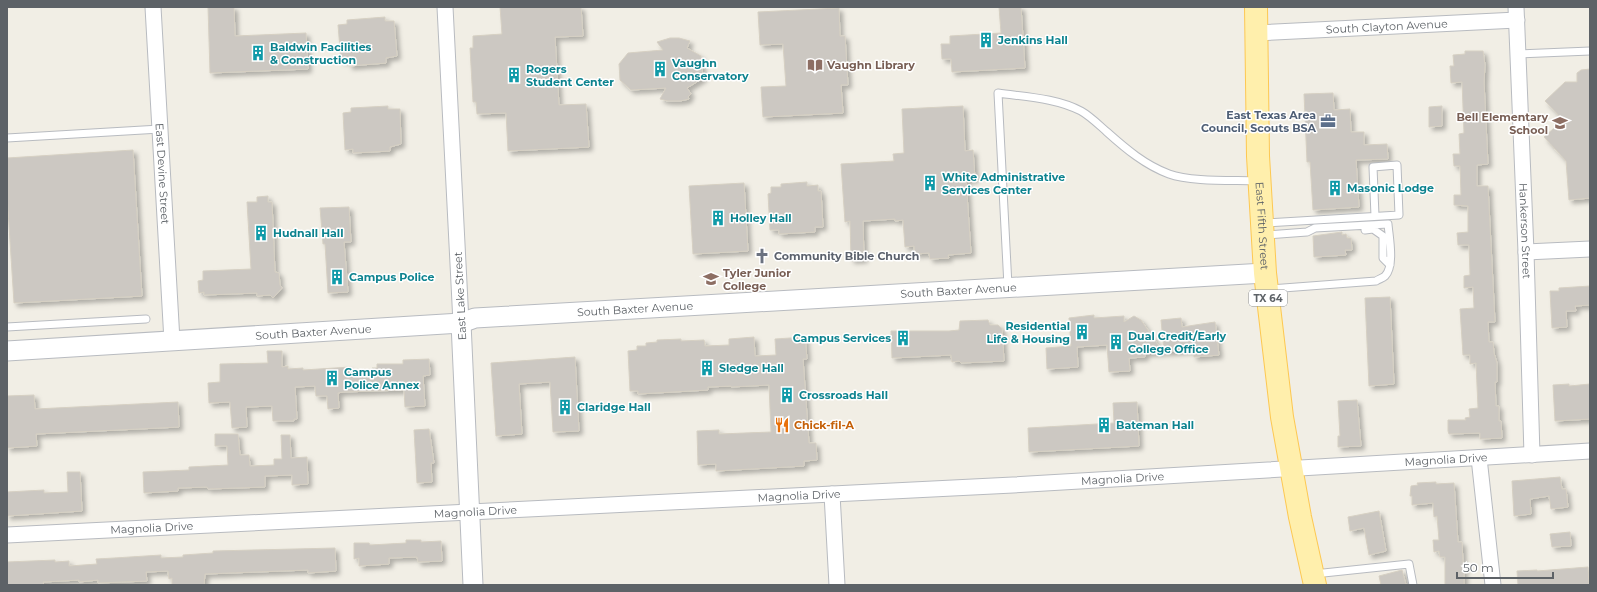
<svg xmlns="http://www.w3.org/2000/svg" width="1597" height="592" font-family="Montserrat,sans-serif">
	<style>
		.building { fill: #ccc8c2; stroke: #d6d0c3; filter: url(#shadow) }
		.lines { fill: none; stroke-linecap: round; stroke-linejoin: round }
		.service-casing { stroke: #b8bbc0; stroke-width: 9 }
		.minor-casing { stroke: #b8bbc0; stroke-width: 17 }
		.tertiary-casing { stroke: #b8bbc0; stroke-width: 21 }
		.primary-casing { stroke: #fdc852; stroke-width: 24 }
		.service { stroke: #fff; stroke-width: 7 }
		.minor { stroke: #fff; stroke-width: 15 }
		.tertiary { stroke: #fff; stroke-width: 19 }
		.primary { stroke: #ffefac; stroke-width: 22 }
		.labels { text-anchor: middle; stroke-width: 3; stroke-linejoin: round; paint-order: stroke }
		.shield { fill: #fff; stroke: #8e9195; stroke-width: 1 }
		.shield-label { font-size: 10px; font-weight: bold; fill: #5d6267 }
		.street-label { font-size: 11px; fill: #5d6267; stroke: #fff }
		.culture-label { font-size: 11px; font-weight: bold; fill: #0d838f; stroke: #fff; text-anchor: start }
		.education-label { font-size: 11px; font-weight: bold; fill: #785e54; stroke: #fff; text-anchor: start }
		.service-label { font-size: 11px; font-weight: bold; fill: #4e5e75; stroke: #fff; text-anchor: end }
		.worship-label { font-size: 11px; font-weight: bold; fill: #5b616d; stroke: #fff; text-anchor: start }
		.food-label { font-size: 11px; font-weight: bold; fill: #c56008; stroke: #fff; text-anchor: start }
	</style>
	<defs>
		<filter id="shadow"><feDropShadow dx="3.5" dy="3.5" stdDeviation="2" flood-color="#0004"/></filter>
	</defs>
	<rect width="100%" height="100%" fill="#f1eee5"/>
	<!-- building -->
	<path class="building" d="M208,7H234L235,36L306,33L308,69L210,73Z
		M500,7H581L583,36L555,37L559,105L586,104L589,147L508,151L506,113L477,114L476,102H473L470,48H473V36L502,34Z
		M999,7H1021L1025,68L952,72L951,59H942L941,44H950V36L1001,33Z
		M839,8L840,36H845L848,85H841L843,113L763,117L761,87L786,86L783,44L760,45L758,12Z
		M385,17V21H394L397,56L386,58V63L349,66V60L341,61L338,25L347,24V20Z
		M670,38H679L690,41L687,48L701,56L703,78L687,88L691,94L688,97L689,99L680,101H668L660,99L666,88L631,90L620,80L619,64L628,53L663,50L657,42Z
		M1465,51H1483L1485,65L1484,82L1488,164L1477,165V186H1488L1495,322H1488L1489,342H1493L1494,353L1497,363V382H1495L1496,406H1499V421H1501L1502,438L1480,439V433L1449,434L1448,431V420H1466L1465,418L1470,417L1469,409L1478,408L1476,363L1470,364V355H1463L1460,309L1474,308L1473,287L1464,288V276L1470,275L1469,245H1458L1457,233L1468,232V206L1454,205V195H1461L1460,166H1454L1453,154H1460L1459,134L1464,133L1462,82L1451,83L1450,66H1454L1453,55L1465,54Z
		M1590,69V198L1569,200L1566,161L1544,137L1563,120L1545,101L1565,82H1577V73L1581,70Z
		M1333,93L1334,110L1350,109L1351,132H1364V145L1387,144L1388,159L1356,160L1359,207L1313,210L1310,162H1307L1304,94Z
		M388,106V109H400L401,144L390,147V151L353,153V149L345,150L343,113L351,112V108Z
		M963,106L965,151L973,150L975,179L966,180L971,253L948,255L949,258L930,259L929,253L915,254L914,246L905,247L903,220L895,221V219L863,221L864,259L851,260L850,221L845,222L841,164L894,161L893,154L904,153L902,109Z
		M1442,106V126L1429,127V107Z
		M133,150L142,296L14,303L7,195V158Z
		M807,182V186L818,185V191H821L823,227H815V232L779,234V230H770L768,194L771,193V187H781V184Z
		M744,183L748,251L693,254L689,186Z
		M268,196V202H272L275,272L279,273L280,285L282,288L273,298L270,295L257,296V293L204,295V292L199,293L198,281L203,280V271L251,269L247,202H257V197Z
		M349,207L351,242H344L348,292L328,293L325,244H323L320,208Z
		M1342,232V235L1346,234L1347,238H1351L1352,250H1345L1346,255L1314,257L1313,236Z
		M1590,286V305L1575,306L1576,311H1566L1567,327L1552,328L1550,291H1559V288Z
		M1390,297L1394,384L1369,386L1365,298Z
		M1094,315V318L1124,316V322L1134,316L1141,320L1163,352L1145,353V357L1129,358L1130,371L1109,372L1107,345L1077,347L1078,367L1047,369L1046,348L1071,346L1069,318Z
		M1181,318L1182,327L1215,322L1219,355L1194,357L1193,350L1164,352L1161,320Z
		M988,320L990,325H998L1002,329L1004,361L961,363L959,361L952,362L951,355L892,358L891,331H949L959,330L960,321Z
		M754,337L755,356L776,355L775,339L805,337L807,359H803L809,443H816L817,460L804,461V466L716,471V464L698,465L697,431L719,430V434L771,432L769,385L731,387V386L708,387V390L638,394V391H630L628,351L637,350V346H646V343L657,342V340L681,339V341L704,340L705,346L729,345V339Z
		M267,351H282V367L288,366V369L303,368V370L350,367V372H372V368H377V364H403V360L429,359L430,375L423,376L425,406L405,407L404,390L343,392L338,393L339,408L328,409L327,396H316L315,386L295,387L297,419H294V421H273L272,406L246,407L247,427L232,428L230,402L209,403L208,383L220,382V364L268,363Z
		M575,357L579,431L553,432L550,382L519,384L522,434L496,436L491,363Z
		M1569,384V386L1590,384V419L1555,421L1553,385Z
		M34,395L35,409L178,402L179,427L36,434L37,446L7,448V396Z
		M1357,400L1361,446L1338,447V436H1340L1338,401Z
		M1137,402L1139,446L1029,452L1028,428L1114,423L1113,403Z
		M429,429L434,463H431L432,482L417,483L414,430Z
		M215,434H238L240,455H249L250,466L274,465V459H282L281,435H290L291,458L307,457L308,484L292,485V475L265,476V487L208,489L207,487L178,488V491L144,493L143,472L189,470V467L228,465L227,446H215Z
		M67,472H80L82,511L7,516V492L44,490V493L68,492Z
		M1560,477L1562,489H1566L1568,507L1551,509L1549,496L1530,499L1531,514L1514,516L1512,481Z
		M1436,482V484L1454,483L1458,542H1462L1463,563H1464V585H1445V557H1440L1439,551L1434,552L1433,540H1439L1437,516L1434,517L1433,503L1412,505V496H1410L1411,486L1418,485L1417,483Z
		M1379,511L1386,551L1369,555L1364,528L1350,531L1348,517Z
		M1570,532L1571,546L1552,547L1550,534Z
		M406,540H421V542L441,541L442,561L418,562L417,557L389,558V564L359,566V558L354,559V543H369L370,545L406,543Z
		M335,548L336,571L308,573V570L205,574L204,585H172V578L169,579L168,571L146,572L147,581L98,583V580L79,582V580L43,582L44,585H7V562L55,560V562L69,561V566L97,564L96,559L114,558L161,555V558L183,557V555L213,553V551Z
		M1588,567L1589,585H1518L1517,571L1537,570V571Z
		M1402,570L1406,585H1381L1379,576Z"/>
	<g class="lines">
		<!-- service casing -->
		<g class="service-casing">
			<path id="service" d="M1518,54L1590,51
				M7,138L160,129
				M1265,223L1399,215L1397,165L1373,167L1375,216
				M1365,230L1373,229L1383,236V258L1390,265
				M1266,235L1307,232L1315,228L1388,224C1389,237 1395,266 1385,276C1383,278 1379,279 1376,281L1269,289
				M1008,286L998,93C1026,97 1056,98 1081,111C1090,116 1099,125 1107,132C1126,149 1145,165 1169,174C1191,182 1232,180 1257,181
				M7,327L146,319
				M1314,574L1409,564L1413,585"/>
		</g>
		<!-- minor casing -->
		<g class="minor-casing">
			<g id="minor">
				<path id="s1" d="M153,7L172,341"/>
				<path d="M445,7L461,323"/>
				<path id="s2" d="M1516,7L1526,252L1532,455"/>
				<path id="s3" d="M1256,33L1517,20"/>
				<path d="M1526,252L1590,249"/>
				<path d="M1479,458L1493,585"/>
				<path d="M832,494L837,585"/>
				<path id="s4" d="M7,535L1013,485L1590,451"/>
			</g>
		</g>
		<!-- tertiary casing -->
		<g class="tertiary-casing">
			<g id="tertiary">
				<path d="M461,323L473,585"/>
				<path id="s5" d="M7,351L461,323L475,318L1265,273"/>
			</g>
		</g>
		<!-- primary casing -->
		<g class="primary-casing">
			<g id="primary">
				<path id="s6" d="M1256,7L1258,156L1265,273L1282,417L1300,517L1315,585"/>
			</g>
		</g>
		<!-- service -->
		<use href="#service" class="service"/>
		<!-- minor -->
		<use href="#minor" class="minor"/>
		<!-- tertiary -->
		<use href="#tertiary" class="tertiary"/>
		<!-- primary -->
		<use href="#primary" class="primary"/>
	</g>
	<!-- icons -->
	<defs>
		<g id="building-bare" transform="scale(1.2)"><path d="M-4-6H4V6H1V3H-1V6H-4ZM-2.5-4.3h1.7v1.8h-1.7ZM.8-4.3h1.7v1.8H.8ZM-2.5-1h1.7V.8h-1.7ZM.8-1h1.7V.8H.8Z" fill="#0f9aa8" stroke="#fff" stroke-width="2.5" paint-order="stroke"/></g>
		<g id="library-bare" transform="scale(1.2)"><path d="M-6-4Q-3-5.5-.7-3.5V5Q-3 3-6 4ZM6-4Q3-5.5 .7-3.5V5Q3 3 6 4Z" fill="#8d6e63" stroke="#fff" stroke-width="2.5" paint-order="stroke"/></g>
		<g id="office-bare" transform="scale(1.2)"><path d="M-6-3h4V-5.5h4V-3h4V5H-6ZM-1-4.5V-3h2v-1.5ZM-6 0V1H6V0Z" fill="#5c6f8a" stroke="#fff" stroke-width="2.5" paint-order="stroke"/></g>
		<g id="school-bare" transform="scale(1.2)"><path d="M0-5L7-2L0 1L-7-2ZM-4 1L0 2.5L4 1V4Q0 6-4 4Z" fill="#8d6e63" stroke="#fff" stroke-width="2.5" paint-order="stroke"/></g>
		<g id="church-bare" transform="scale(1.2)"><path d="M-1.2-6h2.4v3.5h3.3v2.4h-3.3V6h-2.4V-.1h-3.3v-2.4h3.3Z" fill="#6b7280" stroke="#fff" stroke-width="2.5" paint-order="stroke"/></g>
		<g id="university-bare" transform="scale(1.2)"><path d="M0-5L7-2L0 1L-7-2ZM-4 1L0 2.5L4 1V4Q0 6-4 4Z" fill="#8d6e63" stroke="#fff" stroke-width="2.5" paint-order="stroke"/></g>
		<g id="restaurant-bare" transform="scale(1.2)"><path d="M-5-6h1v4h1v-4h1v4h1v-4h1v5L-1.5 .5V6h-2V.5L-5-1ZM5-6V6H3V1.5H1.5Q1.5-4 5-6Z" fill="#e8710a" stroke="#fff" stroke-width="2.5" paint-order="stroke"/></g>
	</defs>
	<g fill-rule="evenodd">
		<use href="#building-bare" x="986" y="40"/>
		<use href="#building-bare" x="258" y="53"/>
		<use href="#library-bare" x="815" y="65"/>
		<use href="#building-bare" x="660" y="69"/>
		<use href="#building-bare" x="514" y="75"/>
		<use href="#office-bare" x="1328" y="121"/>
		<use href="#school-bare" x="1560" y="123"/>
		<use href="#building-bare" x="930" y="183"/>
		<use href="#building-bare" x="1335" y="188"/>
		<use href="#building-bare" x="718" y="218"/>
		<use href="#building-bare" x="261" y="233"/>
		<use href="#church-bare" x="762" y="256"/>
		<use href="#building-bare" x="337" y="277"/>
		<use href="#university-bare" x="711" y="279"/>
		<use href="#building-bare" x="1082" y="332"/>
		<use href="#building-bare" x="903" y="338"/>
		<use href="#building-bare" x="1116" y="342"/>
		<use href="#building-bare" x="707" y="368"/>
		<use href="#building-bare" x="332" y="378"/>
		<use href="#building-bare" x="787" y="395"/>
		<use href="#building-bare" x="565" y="407"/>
		<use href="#restaurant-bare" x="782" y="425"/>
		<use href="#building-bare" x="1104" y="425"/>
	</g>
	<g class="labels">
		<!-- shield labels -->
		<rect class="shield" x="1249" y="290" width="38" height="16" rx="3"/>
		<g class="shield-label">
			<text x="1268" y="302">TX 64</text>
		</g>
		<!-- street labels -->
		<g class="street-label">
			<text dy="4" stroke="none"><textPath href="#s3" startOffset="131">South Clayton Avenue</textPath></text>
			<text dy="4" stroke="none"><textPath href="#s1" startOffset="167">East Devine Street</textPath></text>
			<text dy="4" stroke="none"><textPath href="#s6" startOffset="219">East Fifth Street</textPath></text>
			<text dy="4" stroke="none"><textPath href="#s2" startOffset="224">Hankerson Street</textPath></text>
			<text dy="4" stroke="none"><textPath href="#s5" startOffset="954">South Baxter Avenue</textPath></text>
			<text transform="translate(460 296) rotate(-93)" y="4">East Lake Street</text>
			<text dy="4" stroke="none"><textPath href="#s5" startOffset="630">South Baxter Avenue</textPath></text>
			<text dy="4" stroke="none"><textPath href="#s5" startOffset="307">South Baxter Avenue</textPath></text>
			<text dy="4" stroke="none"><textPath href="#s4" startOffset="1441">Magnolia Drive</textPath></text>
			<text dy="4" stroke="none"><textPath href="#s4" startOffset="1117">Magnolia Drive</textPath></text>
			<text dy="4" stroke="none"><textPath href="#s4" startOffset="793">Magnolia Drive</textPath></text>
			<text dy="4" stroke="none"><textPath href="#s4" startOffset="469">Magnolia Drive</textPath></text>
			<text dy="4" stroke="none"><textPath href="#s4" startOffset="145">Magnolia Drive</textPath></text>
		</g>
		<!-- culture labels -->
		<g class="culture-label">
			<text x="998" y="44">Jenkins Hall</text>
			<text x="270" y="51">Baldwin Facilities<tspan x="270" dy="13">&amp; Construction</tspan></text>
			<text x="672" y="67">Vaughn<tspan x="672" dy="13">Conservatory</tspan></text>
			<text x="526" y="73">Rogers<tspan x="526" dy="13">Student Center</tspan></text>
			<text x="942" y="181">White Administrative<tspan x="942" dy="13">Services Center</tspan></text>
			<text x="1347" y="192">Masonic Lodge</text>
			<text x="730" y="222">Holley Hall</text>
			<text x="273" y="237">Hudnall Hall</text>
			<text x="349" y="281">Campus Police</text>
			<text x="1070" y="330" text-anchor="end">Residential<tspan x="1070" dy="13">Life &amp; Housing</tspan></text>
			<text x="1128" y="340">Dual Credit/Early<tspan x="1128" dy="13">College Office</tspan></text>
			<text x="891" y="342" text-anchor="end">Campus Services</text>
			<text x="719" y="372">Sledge Hall</text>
			<text x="344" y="376">Campus<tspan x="344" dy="13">Police Annex</tspan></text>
			<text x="799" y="399">Crossroads Hall</text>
			<text x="577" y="411">Claridge Hall</text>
			<text x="1116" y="429">Bateman Hall</text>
		</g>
		<!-- education labels -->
		<g class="education-label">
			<text x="827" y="69">Vaughn Library</text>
			<text x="1548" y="121" text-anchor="end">Bell Elementary<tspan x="1548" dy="13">School</tspan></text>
			<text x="723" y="277">Tyler Junior<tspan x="723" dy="13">College</tspan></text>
		</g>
		<!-- service labels -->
		<g class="service-label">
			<text x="1316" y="119">East Texas Area<tspan x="1316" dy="13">Council, Scouts BSA</tspan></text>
		</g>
		<!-- worship labels -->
		<g class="worship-label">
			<text x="774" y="260">Community Bible Church</text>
		</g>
		<!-- food labels -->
		<g class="food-label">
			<text x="794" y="429">Chick-fil-A</text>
		</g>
	</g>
	<!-- border -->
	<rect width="1597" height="592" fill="none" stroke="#5d6267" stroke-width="16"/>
	<!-- scale -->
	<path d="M1457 572v6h96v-6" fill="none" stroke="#5d6267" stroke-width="2"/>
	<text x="1463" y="572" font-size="12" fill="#5d6267" stroke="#ffffff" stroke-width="3" paint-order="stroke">50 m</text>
</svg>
